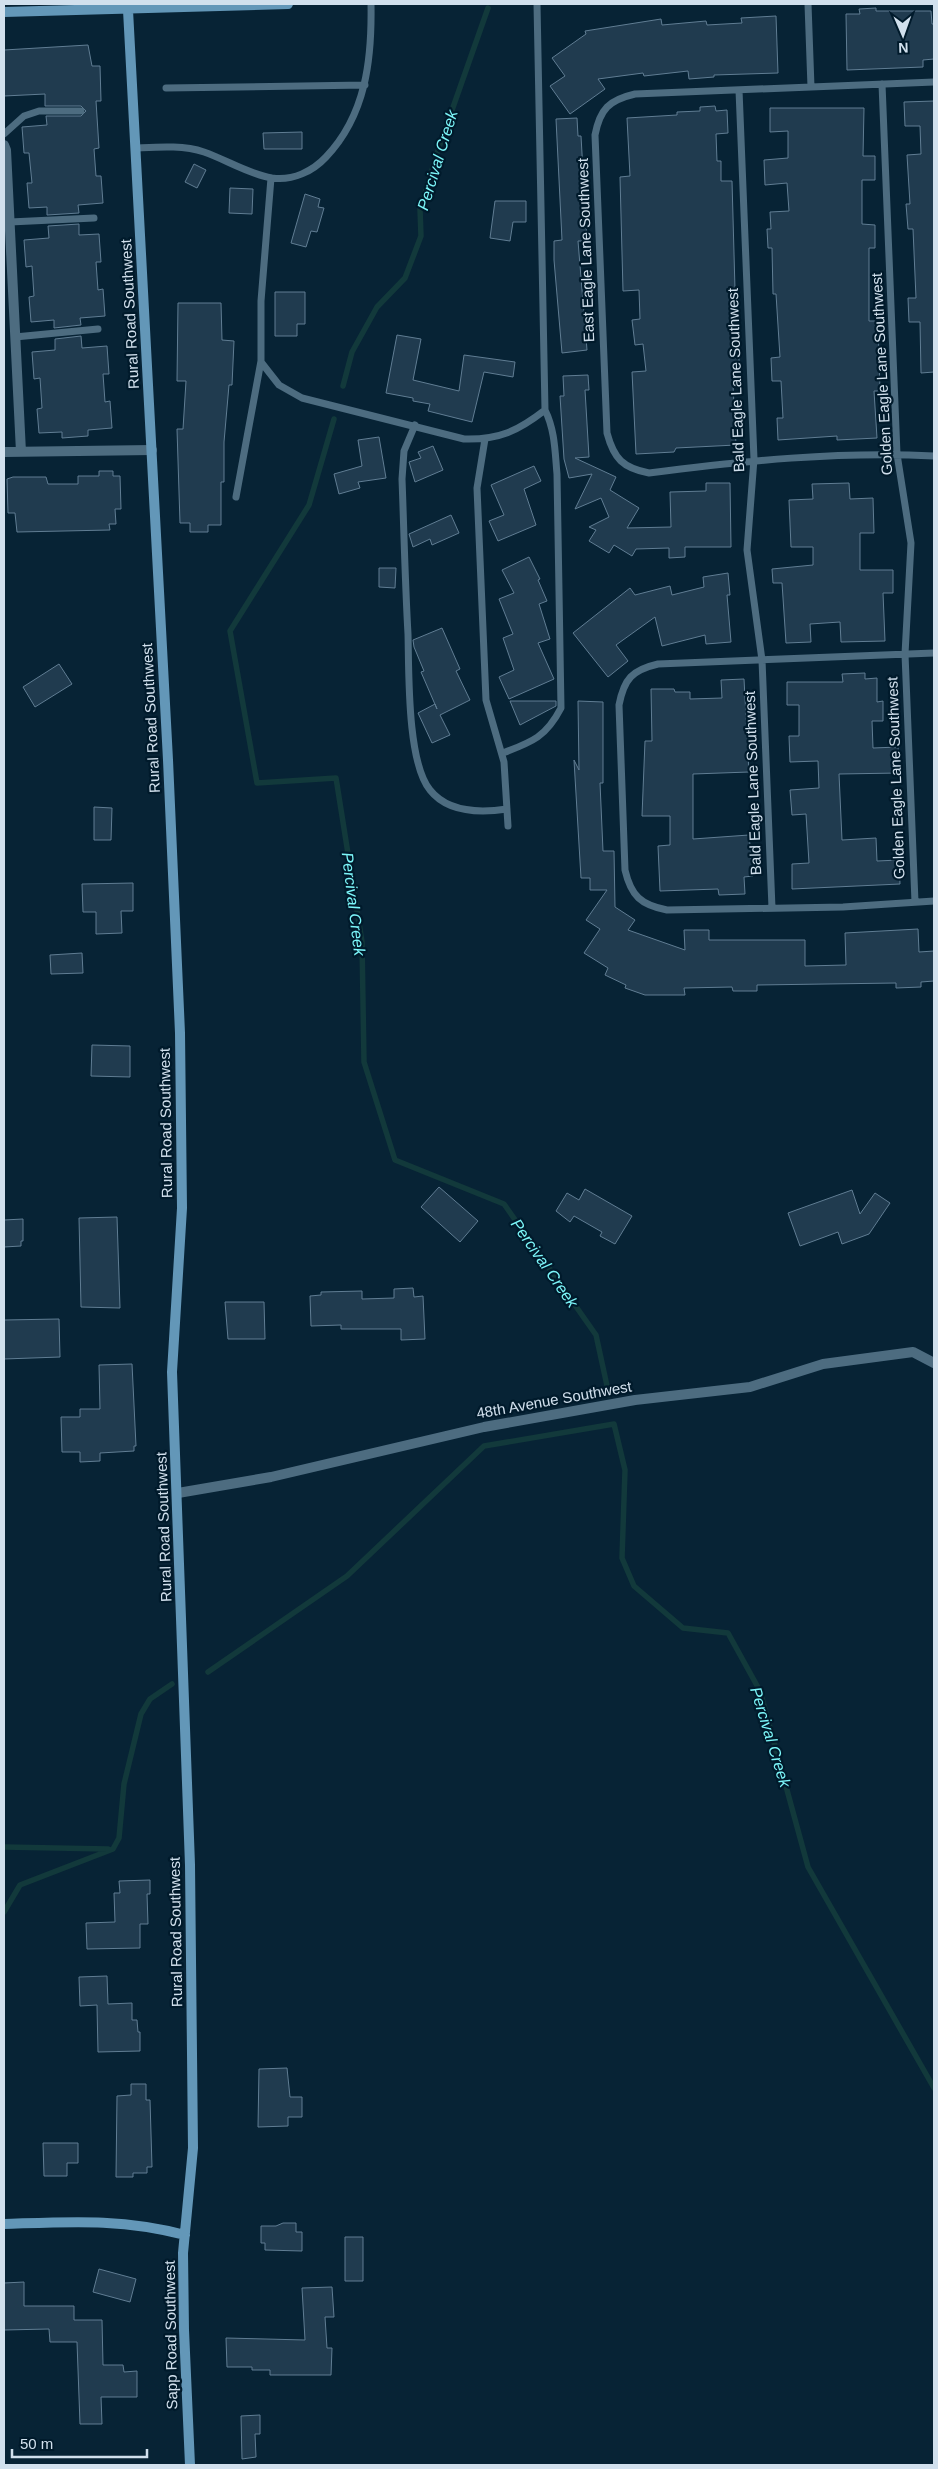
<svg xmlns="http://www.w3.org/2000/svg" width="938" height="2469" font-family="Arial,sans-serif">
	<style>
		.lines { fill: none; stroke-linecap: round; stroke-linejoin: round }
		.stream { stroke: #12393b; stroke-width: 5.5 }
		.building { fill: #203b4f; stroke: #607d93 }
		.lane { stroke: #4d6c80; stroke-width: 7 }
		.street { stroke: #4d6c80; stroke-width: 10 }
		.secondary { stroke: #6397b8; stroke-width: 10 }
		.labels { text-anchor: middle; stroke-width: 4.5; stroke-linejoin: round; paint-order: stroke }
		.street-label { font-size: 15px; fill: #d1e0ed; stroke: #001a2b }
		.water-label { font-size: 16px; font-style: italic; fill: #7cf7fa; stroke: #001a2b }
	</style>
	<rect width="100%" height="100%" fill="#072335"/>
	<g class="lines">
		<!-- stream -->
		<path class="stream" d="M343,386L352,352L377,307L405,278L421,236L420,209L439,147L488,8
			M334,419L309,505L230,631L257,783L336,778L362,942L364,1062L395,1160L504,1204L596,1335L609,1395
			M208,1672L347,1576L484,1446L614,1424L625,1470L622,1558L634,1586L683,1628L728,1633L760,1691L808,1867L934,2088
			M4,1847L108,1849
			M4,1912L20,1885L113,1849L119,1838L124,1784L141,1714L150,1699L172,1684"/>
	</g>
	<!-- building -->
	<path class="building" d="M876,8V11H931L932,24H934V59L923,60V67L847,70L846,14H860L859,9Z
		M776,16L778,73L714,75V77L689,79L688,71L644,76L643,73L598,79L605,89L570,114L550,86L565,76L552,58L586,34L585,31L661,19L662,25L706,21L707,25L742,23L741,18Z
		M88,45L92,66H100L101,101H96L99,148L94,149L96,176H101L103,203L78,205L79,213L47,215V207L29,208L27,183H32L29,153H24L22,127L47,125L46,116H81L86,111L81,106H45V94L4,96V50Z
		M934,101V372L921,373L920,322H909L908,298H916L913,229H908L906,204H910L907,155L921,154L920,126H905L904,102Z
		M715,106L716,111L727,110L728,133L716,134L717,161H721V181H732L736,326H738L739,357V385H733L736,445L676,448L674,452L636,454L632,372L646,371L643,344L635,345L632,320L640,319L639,290L623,291L620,177L630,176L627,118L677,115V112L700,111V107Z
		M770,108H864L863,156H875V180H862V224L875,225V248H869V321H878L880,391H874L877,438L837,440V436L778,440L777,418H783L781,381H772L771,358L780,357L776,294H773L772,248H768L767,229H771L770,212L789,211L787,183L765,185L764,160L788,158V131L770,132Z
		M577,118L578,136H581L587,241H578L587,350L562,353L554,260V241L562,240L556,119Z
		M302,132V149H264L263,133Z
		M194,164L206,170L197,188L185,182Z
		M230,188L253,189L252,214L229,213Z
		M305,194L320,199L318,207L324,208L317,232L311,231L306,247L291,243Z
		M495,201H526V222H513L510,241L490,238Z
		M79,224V235L99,234L101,262H96L98,290L103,289L105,316L80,318L81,325L54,328V320L31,322L29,297L34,296L32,266L26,267L24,240L49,238L48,226Z
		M275,292H305V324H297V336H275Z
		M178,303H221L222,340L234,341L232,385H229L224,442V482H221V525H208V532H190V523H180L177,429H183L186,381H177Z
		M397,335L421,339L413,380L459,391L464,355L515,362L513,377L484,372L472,422L428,411L430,404L413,401V398L386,393Z
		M81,336L82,348L107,346L109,374H103L105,402L110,401L112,428L88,430V436L62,438V432L39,433L37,409L42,408L40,378L34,379L32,352L55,350V339Z
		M588,375L589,390H585L589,457L575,458L616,477L610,490L639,508L627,528L671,527L670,492L706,491V483H730L731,547H685V557L669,558V548L636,549L632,556L614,545L609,553L589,541L596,530L589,527L609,517L601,498L575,509L592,474L569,478L564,459L560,396H564L563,376Z
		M379,437L386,478L358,482L360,488L339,494L334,474L362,466L358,440Z
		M433,446L443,470L415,482L409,462L421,458L418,452Z
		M534,466L541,481L524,489L536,525L498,541L489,521L504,515L491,485Z
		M99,471H113V476H120L121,509H115L116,524H109L110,530L17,532L15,513H8L7,479L13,477H46L48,484H78V476H99Z
		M849,483L850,499L873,498L874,533H860V570H893V593H883L885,641L841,642L840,622L810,624L811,642L786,643L782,583H773L772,569L813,565V547H791L789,500L813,499L812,484Z
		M451,515L459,533L432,545L430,539L413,547L409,534Z
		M529,557L540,579L538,580L547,601L539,604L550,639L538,643L554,679L509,699L499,677L514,670L503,638L513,634L499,599L514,593L502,570Z
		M379,568H396L395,588L379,587Z
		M728,573L730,595H727L731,642L706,644L705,635L662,646L655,617L616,645L628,661L608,677L573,633L630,588L635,595L670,586L672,595L704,587L703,577Z
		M442,628L460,669L456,671L470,700L440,715L450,735L432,743L418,713L435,704L437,709L421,672L424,671L414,647L413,640Z
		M59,664L72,684L35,707L23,687Z
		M865,673V679L877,678V702L883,701V721H872L873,748L898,747L899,773L839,774L842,840L876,838L877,861L899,860L900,884L792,889V864L809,863L806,814L792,815L790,790L819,788L818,761L790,762L789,736H799V705H787V682H843L842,674Z
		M744,679L749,772L693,774V839L749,835L753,876L744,877L745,894L719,895L718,889L660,891L658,846L670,845V816H642L645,741H652L651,689H674L675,692H690V699L722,698L721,680Z
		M510,701H556V706L520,725Z
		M578,701L603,702V783H600L603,851H614L615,907L635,920L628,930L685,950L684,930H709V940H805V966L846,965L845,933L918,929L919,952L934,951V981L921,982V987L896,988V983L757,985V991H733L732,987L684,988L685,995H645L625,988L626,985L605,975L608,968L584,953L600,929L586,920L607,890H590V878H581L574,760L579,770Z
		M94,807L112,808L111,840H94Z
		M133,883V911H121L122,933L96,934V912H83L82,884Z
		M82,953L83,973L51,974L50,955Z
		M92,1045L130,1046V1077L91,1076Z
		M439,1187L478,1221L460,1242L421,1207Z
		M585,1189L632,1216L615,1244L600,1236L602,1232L574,1216L570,1222L556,1211L567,1193L579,1200Z
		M852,1190L860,1214L875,1193L890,1203L869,1234L842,1244L838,1232L800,1246L788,1213Z
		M117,1217L120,1308L81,1307L79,1218Z
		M23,1219V1241H21V1246L4,1247V1220Z
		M413,1288L414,1297L423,1296L425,1339L401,1340V1329H341V1325L311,1326L310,1296L321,1295V1292L362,1291V1299L394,1298V1289Z
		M225,1302H264L265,1339H228Z
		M59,1319L60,1357L4,1359V1320Z
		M132,1364L136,1446H134V1451L100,1453V1461L80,1462V1452H62L61,1417H80V1409H100L99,1365Z
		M150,1880V1894H147L148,1924H140V1948L87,1949L86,1923L115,1922L114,1893H120L119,1881Z
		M107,1976L108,2004L132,2003V2020H137L138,2032H140V2051L98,2052L97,2005L80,2006L79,1977Z
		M287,2068L290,2097H302V2117H288V2126L258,2127L259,2069Z
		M131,2084H146V2100H150L152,2167H147V2173H133V2177H116L117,2096L131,2095Z
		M43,2143H78V2163H67V2176H44Z
		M283,2223H296V2232H302V2251L265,2250V2243H261V2226H276Z
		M345,2237H363V2281H345Z
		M99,2269L136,2279L130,2302L93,2292Z
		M24,2282V2306H74V2320H102L103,2365H123L124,2372L137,2371V2397H101L102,2424H80L77,2342H50L49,2329L4,2330V2283Z
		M332,2287L334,2317H325L327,2348H332L331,2375H270V2370H252V2367H227L226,2338L305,2340L302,2288Z
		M260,2415V2434H255L256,2457L242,2459L241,2416Z"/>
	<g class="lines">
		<!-- lane -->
		<path class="lane" d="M808,4L811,87
			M934,82L635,94C609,100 600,109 595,135L607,433C614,459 623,468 649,473C743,461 839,451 934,456
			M882,84L897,454L911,543L905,654L915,902
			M166,88L365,85
			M739,90L754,459L747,550L762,660L772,908
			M4,134L24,116L39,111H81
			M136,148C158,147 183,145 204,152C227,160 248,174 272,178C293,181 313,171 326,157C366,115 372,59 371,4
			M10,222L94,218
			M15,337L98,329
			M261,362L279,385L302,398L464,439C499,440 518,431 545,410
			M415,425L404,451L402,479C404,531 405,582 408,634C409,671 407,762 430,790C448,813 480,813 507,809
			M485,439L477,488L486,700L504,762L508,826
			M236,497L261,361V301L271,178
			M934,653L658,664C632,670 624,679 619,705L625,870C631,896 641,905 667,910L843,907L934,901
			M503,753C532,742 546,737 561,708L557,474C555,452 555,430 545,410L537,4"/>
		<!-- street -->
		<path class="street" d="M4,145L6,150L21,452
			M4,452L152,450
			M178,1493L271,1477L484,1427L635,1400L750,1387L823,1364L913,1352L934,1363"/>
		<!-- secondary -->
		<path class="secondary" d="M128,10L168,760L180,1033L182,1208L172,1372L190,1865L193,2148L183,2253L184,2330L190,2465
			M4,12L288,4
			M4,2224C68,2222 121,2218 185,2235"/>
	</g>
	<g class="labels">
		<!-- street labels -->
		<g class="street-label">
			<text transform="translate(586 250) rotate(-92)" y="5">East Eagle Lane Southwest</text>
			<text transform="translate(130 314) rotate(-93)" y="5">Rural Road Southwest</text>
			<text transform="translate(882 374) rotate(-93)" y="5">Golden Eagle Lane Southwest</text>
			<text transform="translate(736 380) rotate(-92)" y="5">Bald Eagle Lane Southwest</text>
			<text transform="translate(151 718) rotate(-93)" y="5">Rural Road Southwest</text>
			<text transform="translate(896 778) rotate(-92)" y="5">Golden Eagle Lane Southwest</text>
			<text transform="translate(753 783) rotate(-92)" y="5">Bald Eagle Lane Southwest</text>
			<text transform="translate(166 1123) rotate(-91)" y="5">Rural Road Southwest</text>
			<text transform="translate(554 1400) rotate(-10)" y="5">48th Avenue Southwest</text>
			<text transform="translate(164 1527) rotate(-92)" y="5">Rural Road Southwest</text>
			<text transform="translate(176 1932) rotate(-91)" y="5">Rural Road Southwest</text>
			<text transform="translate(171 2335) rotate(-91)" y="5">Sapp Road Southwest</text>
		</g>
		<!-- water labels -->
		<g class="water-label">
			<text transform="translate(437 160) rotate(-73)" y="6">Percival Creek</text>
			<text transform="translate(354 904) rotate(83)" y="6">Percival Creek</text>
			<text transform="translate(545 1263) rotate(55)" y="6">Percival Creek</text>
			<text transform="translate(771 1737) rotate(73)" y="6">Percival Creek</text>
		</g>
	</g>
	<!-- border -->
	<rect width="938" height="2469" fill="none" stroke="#d1e0ed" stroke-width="10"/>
	<!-- north arrow -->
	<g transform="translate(903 35) rotate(178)" stroke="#001a2b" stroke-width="4" paint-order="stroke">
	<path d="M0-4L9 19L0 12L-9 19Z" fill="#d1e0ed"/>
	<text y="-8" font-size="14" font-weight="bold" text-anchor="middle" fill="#d1e0ed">N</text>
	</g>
	<!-- scale -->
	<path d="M12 2449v8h135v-8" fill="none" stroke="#d1e0ed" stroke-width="2.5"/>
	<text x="20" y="2449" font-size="15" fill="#d1e0ed" stroke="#001a2b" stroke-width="4" paint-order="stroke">50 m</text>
</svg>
